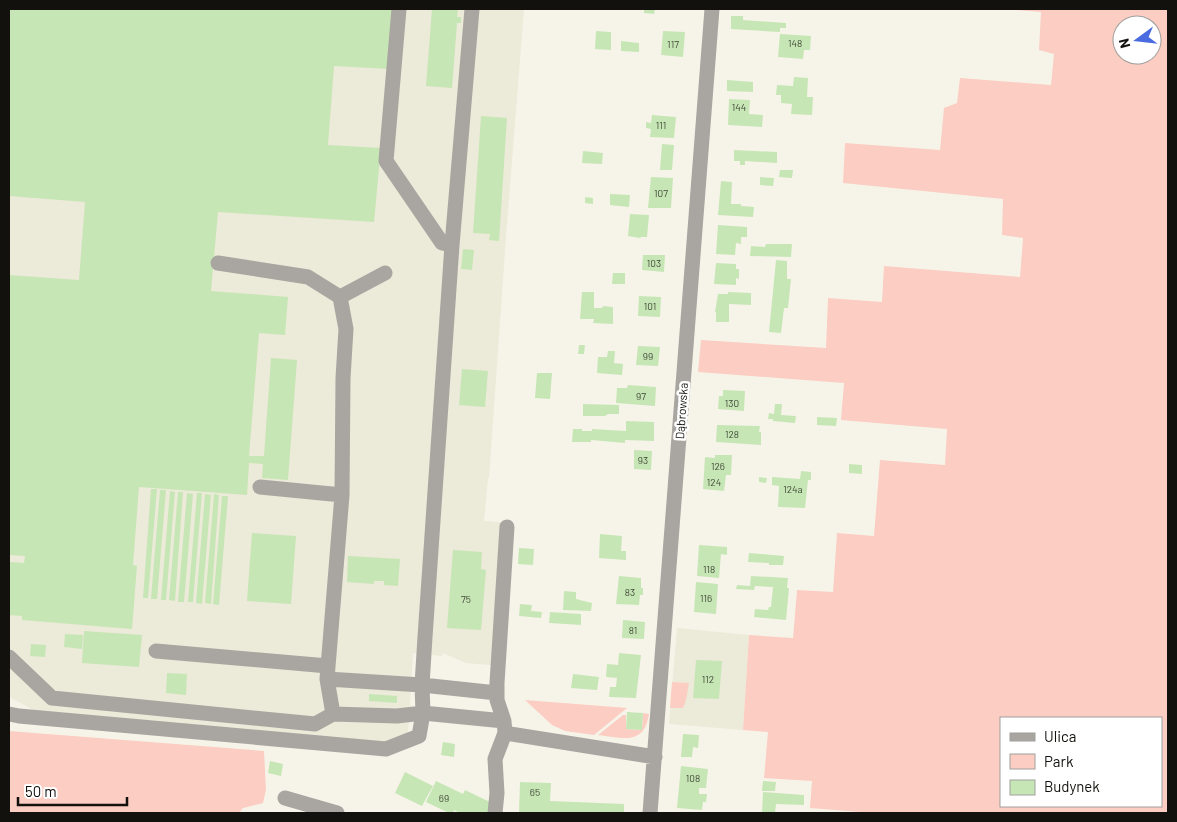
<svg xmlns="http://www.w3.org/2000/svg" width="1177" height="822" font-family="Barlow,sans-serif">
	<style>
		.built { fill: #ecead8 }
		.green { fill: #fccdc2; fill-rule: evenodd }
		.building { fill: #c7e6b5 }
		.lines { fill: none; stroke-linecap: round; stroke-linejoin: round }
		.minor { stroke: #a9a5a1; stroke-width: 15 }
		.labels { text-anchor: middle; stroke-width: 5; stroke-linejoin: round; paint-order: stroke }
		.number-label { font-size: 10px; fill: #3f4637 }
		.street-label { font-size: 12px; fill: #12110d; stroke: #fff }
	</style>
	<rect width="100%" height="100%" fill="#f6f4e9"/>
	<!-- built -->
	<path class="built" d="M9,9H524L506,237L489,478H488L484,521L511,523L501,666L466,663L443,653L442,656L413,653L408,734L384,743L41,714L11,698L9,694Z
		M677,628L749,635L743,730L669,724Z"/>
	<!-- green -->
	<path class="green" d="M1004,9H1168V813H873L810,808L812,781L764,778L768,732L743,730L749,635L793,638L797,590L833,592L837,533L874,536L880,460L945,465L947,429L841,420L844,383L698,372L701,340L826,348L828,298L882,302L884,266L1020,277L1023,238L1002,235L1003,199L843,183L845,143L940,150L944,108L957,103L960,78L1051,85L1054,54L1039,50L1041,12ZM1122,25H1152V55H1122ZM1161,718V806H1001V718Z
		M672,682L689,683L686,700L683,708H670Z
		M525,700L627,708L594,735L565,731L552,725Z
		M643,713L649,714C644,746 623,738 598,735L623,715H626V729L642,730Z
		M9,731L264,751L266,790L263,803L243,808L239,813H9Z"/>
	<!-- building -->
	<path class="building" d="M9,9H394L389,69L334,66L328,145L381,148L374,222L218,212L211,291L288,297L285,335L259,333L249,456H264L271,358L297,360L288,480L262,478L263,464L249,463L247,495L139,487L133,565L137,566L132,629L22,620V616L9,615V562L24,563L25,556L9,555V275L79,280L85,202L9,196Z
		M432,9H458L457,17H461V23H457L452,88L426,86Z
		M644,9H655L654,14L644,13Z
		M731,16H743V20L786,23V28H780V32L731,29Z
		M596,31L611,32V50L595,49Z
		M663,31L685,32L683,57L661,55Z
		M780,34L811,36L810,50H804L803,59L778,57Z
		M621,41L639,43V52L621,51Z
		M794,77L808,78L807,97H813L812,115L791,114L792,104L781,103V95H776L777,85L793,86Z
		M727,80L753,82V92L727,91Z
		M729,99L750,100L749,114L763,115L762,127L728,125Z
		M652,115L676,117L674,138L650,137L651,129L646,128V122L651,123Z
		M481,116L507,118L499,241L489,240L490,234L473,233Z
		M662,144L674,145L672,170H660Z
		M734,150L777,152V163L745,161V165H740V161H734Z
		M583,151L603,153L602,164L582,163Z
		M780,170H793L792,178L779,177Z
		M651,177L673,178L671,208H648Z
		M760,177L774,178L773,186L760,185Z
		M721,181L732,182L731,204H741V206L754,207L753,217L718,215Z
		M610,194L630,195L629,207L610,205Z
		M585,197L593,198V204L585,203Z
		M630,214L649,215L647,237H641L640,238L628,236Z
		M718,225L747,227V237H741V244L736,243L735,255L716,254Z
		M766,244H792L791,257L750,256L751,246L765,247Z
		M463,249L474,250L472,270L461,269Z
		M643,255H665L664,272L642,270Z
		M776,260L787,261V279H791L788,308H784L781,333L769,332Z
		M716,263L736,264V269H739V279L736,278V285L714,284Z
		M613,273H625V284H612Z
		M582,292H594V308H602L603,306L613,307V324L593,323L594,319H580Z
		M728,292L751,293V305L729,304V322H716V312H715L718,294H728Z
		M639,296L661,297L660,317L638,316Z
		M579,345H585L584,354H578Z
		M638,346L660,347L658,366L636,365Z
		M608,351H615L614,363L623,364L622,375L597,373L598,357H607Z
		M462,369L488,371L485,407L459,405Z
		M537,373H552L550,399L535,398Z
		M628,385L656,387L655,406L616,403L617,388H627Z
		M723,390L745,391L744,411L718,409L719,396H723Z
		M583,404L619,405V414H608L605,416H583Z
		M775,404H782L781,415L796,416L795,423L773,421V419H768L769,413L774,414Z
		M817,417L837,418L836,426L817,425Z
		M626,421L654,422V441L625,440V443L591,440V442H572L573,429H582V431H592V429L626,431Z
		M717,425L760,426L759,432H761V445L716,442Z
		M634,450L652,451L651,470L634,469Z
		M715,455H732L731,475H726L724,491L703,489L705,457L715,458Z
		M849,464L862,465V474L849,473Z
		M801,471L811,472V480H808L805,508L778,507L779,486L772,485V477L800,479Z
		M759,477L767,478L766,483L759,482Z
		M151,489H157L148,598H143Z
		M160,490H166L157,599H151Z
		M170,491L175,492L166,600H161Z
		M178,492H183L175,601L169,600Z
		M187,493L193,494L184,602H178Z
		M197,493H202L193,602H188Z
		M205,494L211,495L202,604L196,603Z
		M214,494L219,495L211,604L205,603Z
		M222,496H228L219,605L213,604Z
		M252,533L296,536L291,604L247,601Z
		M600,534L622,536L621,551H626V560L599,558Z
		M699,545L727,547V555L721,554L719,578L697,576Z
		M519,548L534,549L533,565L518,564Z
		M453,550L482,552L481,569L486,570L481,630L447,628Z
		M749,553L784,556L783,565H769V563L748,562Z
		M348,556L400,559L398,586L384,585V581H374V584L347,582Z
		M619,576L641,578V588H643V595H640L639,605L616,604Z
		M751,576L788,578L787,588H789L786,620L754,617L755,609L768,610L769,607H771L773,587L755,586L754,590L736,589L737,585L750,586Z
		M696,582L718,584L716,614L694,612Z
		M564,591L576,592V599L592,603L591,611L563,610Z
		M520,604L532,605L531,611L542,612L541,618L519,616Z
		M550,612L581,614V625L549,623Z
		M623,620L645,622L644,639L622,638Z
		M84,631L142,635L139,667L82,663Z
		M65,634L83,635L82,649L64,647Z
		M31,644L46,645L45,657L30,656Z
		M619,653L641,655L636,698L609,697L610,687H616L617,678L606,677L607,664L618,665Z
		M696,660L722,661L719,699L693,698Z
		M167,673L187,674L186,695L166,693Z
		M573,674L599,677L597,690L571,688Z
		M369,694L397,696V703L369,701Z
		M627,712L643,713L642,730L626,729Z
		M683,734L699,735L698,748L693,747L692,757H681Z
		M443,742L455,744L454,757L441,755Z
		M270,761L283,764L281,776L268,773Z
		M681,766L708,769L706,788H699V794H707L706,802H703L702,810L677,808Z
		M405,772L433,786L422,806L395,793Z
		M436,781L463,794L465,790L492,803L487,813H460L454,810L453,813H449L426,802Z
		M763,781L776,782L775,791H762Z
		M520,782L551,783L550,801L624,804V813H519Z
		M763,792L804,795V805L776,804L775,813H762Z"/>
	<g class="lines">
		<!-- minor -->
		<path class="minor" d="M452,245L472,9
			M218,263L308,277L340,297
			M260,487L342,495
			M156,651L328,666
			M9,657L52,698L315,724L333,714L327,679L342,495L343,378L346,329L340,297L385,273
			M327,679L422,685L497,693
			M9,714L19,716L386,749L419,736L423,713L422,685L425,637L452,245L442,243L386,161L399,9
			M333,714L397,716L423,713L504,721
			M505,733L504,721L497,700V683L507,527
			M285,798L337,813
			M495,813L497,793L495,759L505,733L655,757
			M650,813L712,9"/>
	</g>
	<g class="labels">
		<!-- number labels -->
		<g class="number-label">
			<text x="795" y="47">148</text>
			<text x="673" y="48">117</text>
			<text x="739" y="111">144</text>
			<text x="661" y="129">111</text>
			<text x="661" y="197">107</text>
			<text x="654" y="267">103</text>
			<text x="650" y="310">101</text>
			<text x="648" y="360">99</text>
			<text x="641" y="400">97</text>
			<text x="732" y="407">130</text>
			<text x="732" y="438">128</text>
			<text x="643" y="464">93</text>
			<text x="718" y="470">126</text>
			<text x="714" y="486">124</text>
			<text x="793" y="493">124a</text>
			<text x="709" y="573">118</text>
			<text x="630" y="596">83</text>
			<text x="706" y="602">116</text>
			<text x="466" y="603">75</text>
			<text x="633" y="634">81</text>
			<text x="708" y="683">112</text>
			<text x="693" y="782">108</text>
			<text x="535" y="796">65</text>
			<text x="444" y="802">69</text>
		</g>
		<!-- street labels -->
		<g class="street-label">
			<text transform="translate(682 411) rotate(-86)" y="4">Dąbrowska</text>
		</g>
	</g>
	<!-- border -->
	<rect width="1177" height="822" fill="none" stroke="#12110d" stroke-width="20"/>
	<!-- legend -->
	<rect x="1000" y="717" width="162" height="90" fill="#ffffff" stroke="#a0a09e"/>
	<rect x="1010" y="733" width="25" height="8" fill="#a9a5a1" stroke="#a0a09e"/>
	<text x="1044" y="742" font-size="15" fill="#12110d">Ulica</text>
	<rect x="1010" y="754" width="25" height="15" fill="#fccdc2" stroke="#a0a09e"/>
	<text x="1044" y="767" font-size="15" fill="#12110d">Park</text>
	<rect x="1010" y="780" width="25" height="15" fill="#c7e6b5" stroke="#a0a09e"/>
	<text x="1044" y="792" font-size="15" fill="#12110d">Budynek</text>
	<!-- north arrow -->
	<g transform="translate(1137 40) rotate(255)"><circle r="24" fill="#ffffff" stroke="#a0a09e"/>
	<path d="M0-4L9 19L0 12L-9 19Z" fill="#4b6ce0"/>
	<text y="-8" font-size="14" font-weight="bold" text-anchor="middle" fill="#12110d">N</text>
	</g>
	<!-- scale -->
	<path d="M18 797v8h109v-8" fill="none" stroke="#12110d" stroke-width="2.5"/>
	<text x="25" y="797" font-size="15" fill="#12110d" stroke="#ffffff" stroke-width="4" paint-order="stroke">50 m</text>
</svg>
